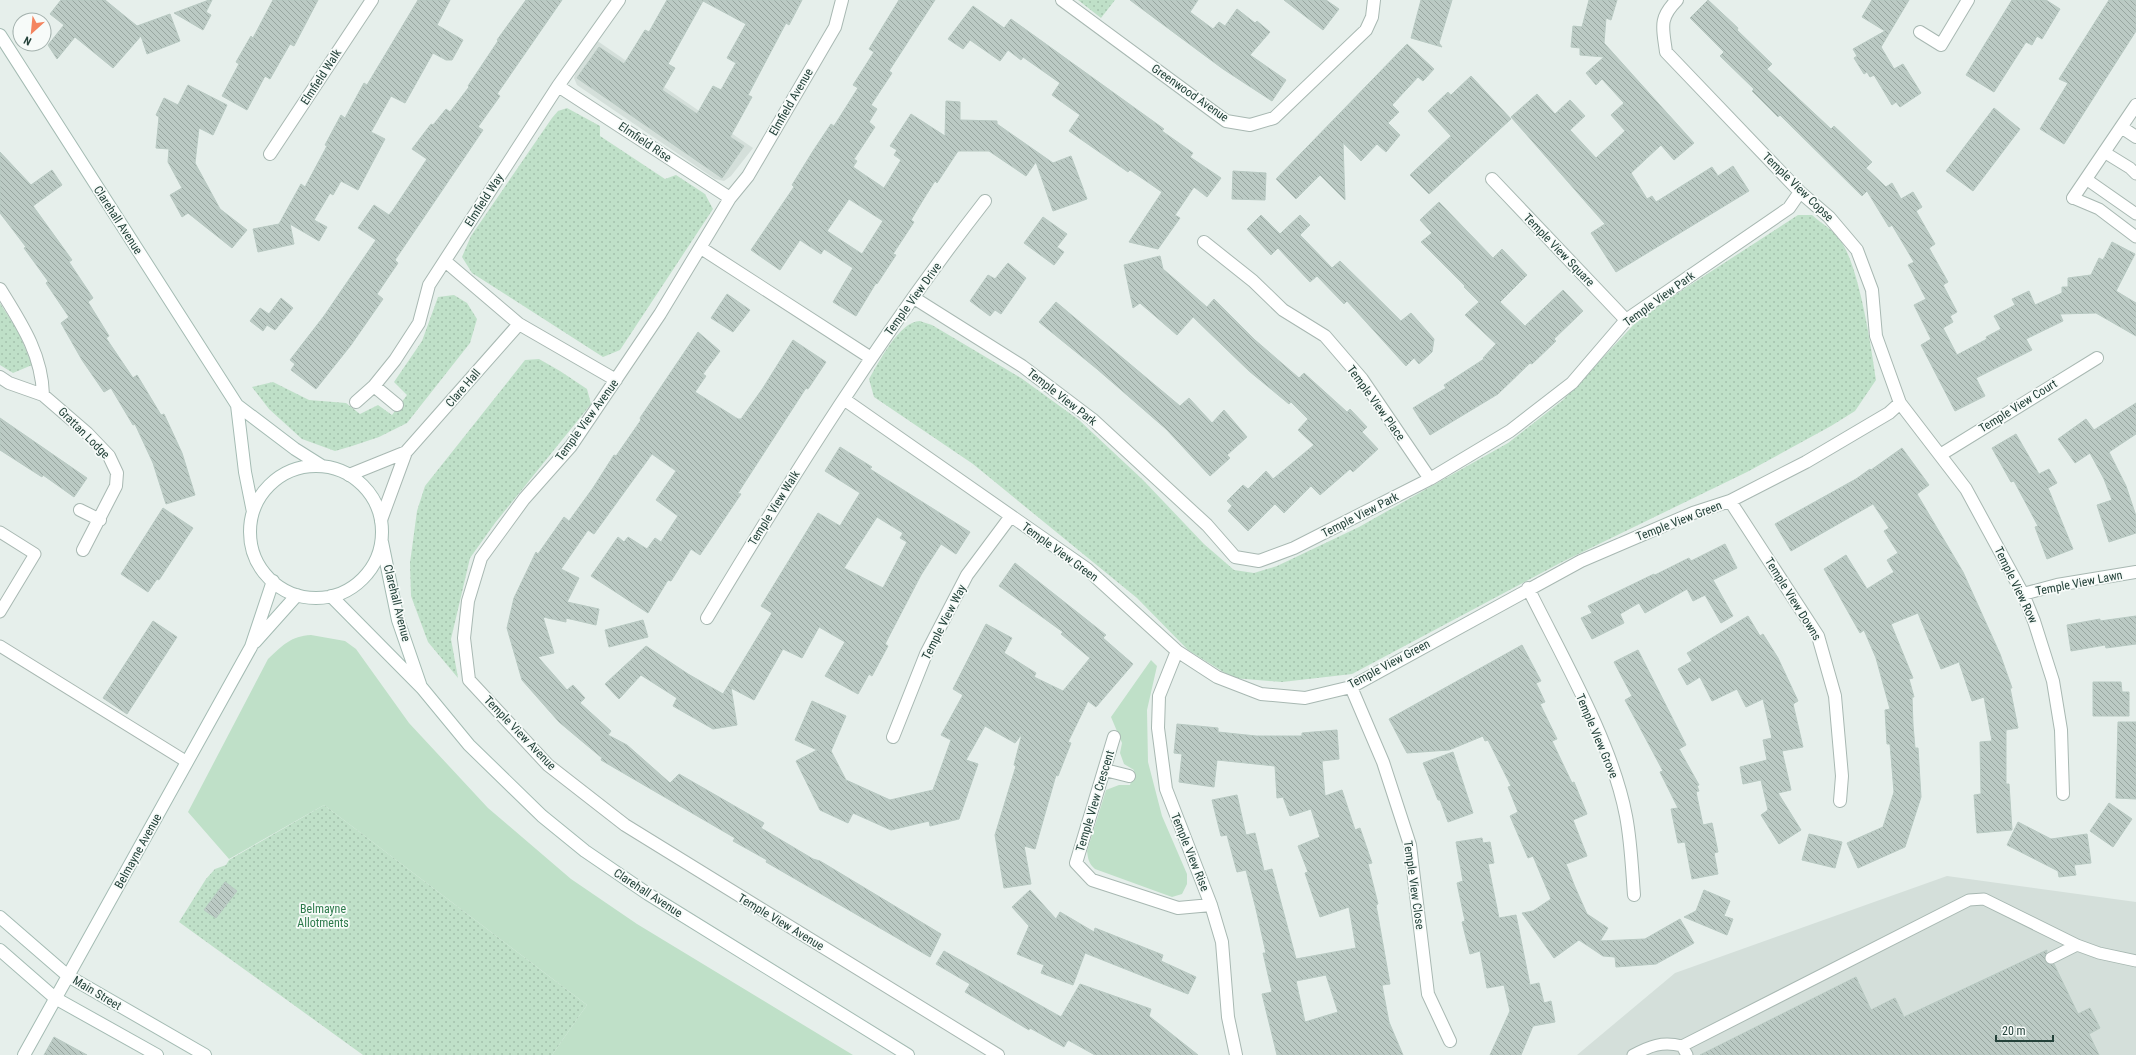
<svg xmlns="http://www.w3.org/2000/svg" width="2136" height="1055" font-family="'Roboto Condensed',sans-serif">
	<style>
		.built { fill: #d4dfda }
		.grass { fill: #bfe0c8 }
		.park { fill: url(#park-dots) }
		.building { fill: url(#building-back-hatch); stroke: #b8c9c2; fill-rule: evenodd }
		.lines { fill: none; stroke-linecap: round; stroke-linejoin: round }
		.lane-casing { stroke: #a8b8b2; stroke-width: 13 }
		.street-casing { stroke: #a8b8b2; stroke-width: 14 }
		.secondary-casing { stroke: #a4bbb3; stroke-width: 14 }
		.lane { stroke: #fff; stroke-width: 11 }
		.street { stroke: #fff; stroke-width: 12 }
		.secondary { stroke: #fff; stroke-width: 12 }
		.labels { text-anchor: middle; stroke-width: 3.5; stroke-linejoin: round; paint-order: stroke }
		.street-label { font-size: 12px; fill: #24423a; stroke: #f7fbf9 }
		.park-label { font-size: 12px; fill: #2d7a4b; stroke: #f7fbf9 }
	</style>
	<defs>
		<pattern id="park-dots" width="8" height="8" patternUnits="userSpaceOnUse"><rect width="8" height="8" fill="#bfe0c8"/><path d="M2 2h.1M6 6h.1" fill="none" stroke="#a4c1ad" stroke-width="1.8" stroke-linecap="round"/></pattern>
		<pattern id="building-back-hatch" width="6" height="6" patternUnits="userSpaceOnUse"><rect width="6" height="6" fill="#bbcac4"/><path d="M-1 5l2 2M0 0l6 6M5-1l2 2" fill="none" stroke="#98a6a0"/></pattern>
	</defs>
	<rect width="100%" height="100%" fill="#e6efeb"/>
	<!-- built -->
	<path class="built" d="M596,40L753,148L731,176L724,181L715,179L577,85L574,78L577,68Z
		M1947,876L2136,902V1055H1577L1675,973Z"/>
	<!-- grass -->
	<path class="grass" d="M311,635L345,641L356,649L409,723L488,808L571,879L637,924L853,1055H552L587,1005L324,805L229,859L188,812L268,659C283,645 291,636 311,635Z
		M1151,660L1157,666L1147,710L1148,762L1162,816L1187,874V884L1182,894L1172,897L1095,869C1089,864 1088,859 1087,851L1106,790L1119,785H1130L1134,770L1124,764L1120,753L1122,743L1111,717Z"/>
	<!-- park -->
	<path class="park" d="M1078,0H1115L1101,18Z
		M567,108L600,126V136L665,179L676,175L705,194L713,209L620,350L603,357L472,273L462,257L471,236L552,118L558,111Z
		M1798,215H1812C1821,223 1833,230 1840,240C1859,265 1871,346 1876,380L1855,411L1831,426L1747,472L1562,562L1352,674L1282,682L1233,678L1188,650L1137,598L973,464L874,397L869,379C878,364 899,321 920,321C923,322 928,324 932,325L1021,378L1079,420L1143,480L1204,544L1234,570L1254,573L1277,566L1359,527L1508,443L1563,400L1641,317Z
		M454,295L467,303L477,319L470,343L407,423L379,437L352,446L335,451L302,439L269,409L252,387L273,382L309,400L346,403L360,414L378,405L392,415L407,395L394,382L422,341L438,297Z
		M0,303L19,333L32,365L13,373L0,365Z
		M539,359L560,371L587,389L591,404L495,523L470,558L451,639L458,678L428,642L411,596L410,563L417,511L425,486L525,360Z
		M324,805L587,1005L552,1055H363L179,922L206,879L215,869L226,865L229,860Z"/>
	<!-- building -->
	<path class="building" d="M61,0H105L137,26L170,14L180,41L147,54L141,36L113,68L75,37L57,59L48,45L64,25L50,14Z
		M209,0H212L206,12L211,15L203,30L174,13Z
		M273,0H318L294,46L290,44L270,79L265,76L247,110L222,96L239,64L236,62L251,36L253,38Z
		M418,0H450L437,25L463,40L452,60H446L433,53L405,103L391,96L371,132L385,139L358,190L341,181L333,195L330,193L314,220L327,227L319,241L290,224L294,244L258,252L253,229L279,224L301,184L305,187L327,146L325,145L341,115L345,118L364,83L367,85Z
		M526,0H562L497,94L500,96L478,127L483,130L395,260L398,263L377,294L383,299L351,345L316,389L291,370L295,364L290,360L324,316L376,240L358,228L374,205L389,215L393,210L427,159L412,149L431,124L433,125L446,109L450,112L469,87L468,86L498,41L497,40Z
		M667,0H802L789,25L786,23L748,95L752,97L730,137L744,146L722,178L577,78L599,47L624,64L645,30L649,32ZM703,1L746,24L727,58L736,63L721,90L713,86L697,114L662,90L675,68L668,64Z
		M899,0H935L889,71L892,73L871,105L877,109L869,122L875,127L854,159L857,161L853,167L884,188L901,160L894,155L897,150L890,146L911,114L945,136L946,101L960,102V120L997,121V124L1053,163L1071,156L1087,199L1053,211L1036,162L1026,176L989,151H958L937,183L935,181L923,200L911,220L914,222L893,254L896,255L877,284L876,283L856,316L833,302L853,268L824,249L821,254L800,240L780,270L751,250L794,187L792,185L813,151L831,124L834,126L858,88L853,85L874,52L869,49ZM849,199L883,221L862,254L827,231Z
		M1130,0H1198L1190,12L1213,29L1219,22L1225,26L1237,9L1255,23L1257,21L1270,32L1250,55L1286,80L1272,101L1223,69Z
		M1284,0H1326L1339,9L1323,30Z
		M1421,0H1452L1439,43L1442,47L1411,38Z
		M1589,0H1617L1611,20L1606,18L1604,43L1694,143L1674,160L1661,145L1631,173L1647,199L1652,196L1656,202L1712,167L1718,176L1733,166L1749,191L1616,272L1591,233L1605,224L1511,117L1537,94L1555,114L1570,100L1585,116L1570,130L1596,158L1625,131L1611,115L1624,103L1602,79L1596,85L1586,73L1604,57L1580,55V48L1571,47L1573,26L1582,27Z
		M1708,0L1738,28L1737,30L1772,64L1767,69L1831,129L1834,126L1872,162L1866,168L1886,187L1892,183L1901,199L1913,192L1922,207L1916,211L1935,244L1929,248L1948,282L1943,285L1957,312L1950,316L1953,322L1943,328L1957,355L1987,339L1986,337L2001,329L1994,316L2015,305L2012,299L2029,291L2035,305L2062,293V287H2068V278L2091,275L2099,258L2103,260L2112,242L2135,254L2116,291L2136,303V336L2096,313L2060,314L2063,321L2026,339L2032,350L1976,378L1985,396L1955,411L1921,345L1931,339L1914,305L1926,299L1908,265L1914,262L1892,225L1889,227L1867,191L1862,196L1780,115L1778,117L1752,91L1754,89L1720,56L1724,52L1690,18Z
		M1872,0H1909L1881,47L1894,69L1903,64L1921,93L1900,107L1896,102L1892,105L1874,75L1870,77L1867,72L1864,74L1854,58L1857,56L1853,49L1885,31L1862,17Z
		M2012,0H2046L2060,9L2042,39L2037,36L2032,45L2026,42L1994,92L1966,75Z
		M2109,0H2136V31L2064,144L2040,129L2068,83L2059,79Z
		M973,6L1004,28L1011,19L1164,129L1162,131L1193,153L1190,157L1221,178L1207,197L1194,187L1175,215L1180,218L1158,249L1129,242L1162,192L1130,170L1128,172L1069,131L1080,115L1052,95L1060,83L1023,57L1021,60L1008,50L1000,61L970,40L963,49L948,39Z
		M1407,44L1434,69L1423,81L1418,77L1392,105L1399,112L1388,123L1400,135L1386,152L1377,144L1361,161L1343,143L1345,200L1320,175L1296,199L1276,179Z
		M1471,76L1511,119L1429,194L1410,175L1451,136L1428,111L1448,92L1451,95Z
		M188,85L227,105L213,135L199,128L195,163L220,209L247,230L232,248L188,213L182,217L170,195L182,188L168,162L169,149L156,148L159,117L156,115L164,98L178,105Z
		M1994,108L2020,129L1973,191L1946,171Z
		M0,152L31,185L52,170L62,185L33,206L72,260L69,262L93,298L88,302L109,336L106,338L133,378L137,375L161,415L164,414L182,453L195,495L166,504L153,463L135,424L133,425L111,388L104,392L82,360L61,323L69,317L46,283L48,281L24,248L26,247L0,213Z
		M1233,171L1266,173L1265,200L1232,199Z
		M1439,202L1493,258L1502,249L1527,275L1500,302L1525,326L1563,290L1583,311L1554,339L1556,341L1532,364L1530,363L1498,394L1430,435L1413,408L1446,388L1444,385L1484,359L1483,358L1496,344L1465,315L1479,302L1464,287L1465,286L1421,242L1432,233L1420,220Z
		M1261,215L1280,234L1300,215L1310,225L1300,235L1332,268L1340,261L1401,321L1411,313L1434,339L1432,352L1419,364L1414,358L1406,366L1347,301L1344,304L1317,276L1310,282L1278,248L1271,255L1247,229Z
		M1043,217L1067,234L1057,247L1064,252L1054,265L1024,243Z
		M1160,256L1163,269L1207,307L1214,299L1255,340L1299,378L1304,373L1347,412L1350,409L1367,427L1362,432L1378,449L1353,472L1350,469L1320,495L1311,486L1284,513L1275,504L1248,531L1228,511L1232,506L1227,501L1243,485L1248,489L1266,471L1273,479L1314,445L1298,430L1308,419L1291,402L1289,404L1249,371L1193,317L1177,335L1140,303L1133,308L1124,265Z
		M1008,263L1026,278L1001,314L995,310L990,316L970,301L988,275L995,279Z
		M727,294L750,310L733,332L711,318Z
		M281,298L293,308L275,330L267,325L263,331L250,321L260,308L269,314Z
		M1056,302L1180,406L1189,398L1212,423L1224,410L1247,437L1227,455L1230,458L1210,476L1166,429L1097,369L1039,322Z
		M698,332L720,351L703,374L706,376L695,392L738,419H741L763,388L793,340L826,362L808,389L806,388L738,493L741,494L700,555L691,549L671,581L668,580L648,613L591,576L618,537L624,542L628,537L647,549L655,538L661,542L678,516L656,500L676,471L652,454L594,534L588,530L561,569L579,578L567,602L599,609L596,625L566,618V622L543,617L554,653L538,657L567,690L573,685L585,698L580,703L611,731L608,735L627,745L670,783L679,774L764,823L761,828L813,859L820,861L941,934L930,957L766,862L767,860L733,841L735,838L601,760L602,758L559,722L522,680L507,628L514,598L536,552L538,554L564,517L569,521L593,488L614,455L616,456L641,420L640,418Z
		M2136,403V434L2109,452L2126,486L2136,516V533L2109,542L2097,505L2112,500L2104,479L2090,453L2075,463L2058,439L2086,419L2094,430Z
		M0,418L87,478L74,497L43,475L42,477L0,450Z
		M2016,434L2039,474L2049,469L2057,483L2048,488L2073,549L2047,559L2035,527L2038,526L2014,481L2011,482L1992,448Z
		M840,447L872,467L870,469L970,532L956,554L941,544L921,575L885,644L888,646L872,676L869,674L858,694L825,676L845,642L819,627L802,658L783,649L754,700L731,688L737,725L713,729L673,706L677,698L641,675L619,699L605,684L646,646L688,674L723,694L772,613L761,606L818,513L840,526L860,493L825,471ZM877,517L903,533L900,538L907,542L883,588L844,568Z
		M1902,448L1929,485L1917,494L1963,572L2000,654L2012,688H2010L2018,728L2006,730V784H2009L2012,830L1977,833L1974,795L1981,794L1980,742L1992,741L1984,697L1972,701L1959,662L1941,669L1918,613L1891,624L1913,678L1909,679L1914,697H1912L1913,725L1915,748H1918L1921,797L1905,847L1858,868L1847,843L1883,827L1894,792L1890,744H1887L1885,710L1890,709L1876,658L1864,630L1860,633L1824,569L1846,555L1867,589L1894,572L1887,560L1898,553L1884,531L1889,528L1873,504L1791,551L1775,524L1856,479L1870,469L1871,470Z
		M163,508L193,528L159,580L157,579L148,592L121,574Z
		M1725,544L1737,568L1713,580L1733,616L1721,623L1705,595L1693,601L1687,589L1645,613L1639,603L1620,614L1624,623L1592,639L1581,618L1592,613L1588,606L1654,574L1655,575L1689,558L1691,561Z
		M1015,563L1106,635L1103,638L1133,664L1096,707L1088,701L1068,742L1071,743L1058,776L1056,775L1035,849L1024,846L1031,884L1004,888L995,835L1016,766L1014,765L1022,734L1015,743L985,726L966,760L978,764L959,819L930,826L929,821L891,830L853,813L848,823L820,810L796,761L817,750L795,740L812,701L846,716L831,751L846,780L890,800L933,790L951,740L941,735L963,695L953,689L986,624L1012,638L1004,653L1036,673L1034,677L1063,691L1090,658L1061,634L1063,632L999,586Z
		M1748,616L1760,636L1763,634L1778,658L1798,701L1793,704L1803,747L1782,751L1791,790L1778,793L1801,830L1779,844L1761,815L1768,810L1761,780L1743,784L1740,767L1767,760L1763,740L1772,738L1763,699L1746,707L1737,689L1712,701L1700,677L1687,685L1678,669L1692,661L1687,653Z
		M2136,616V644L2106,648L2105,645L2071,651L2067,625L2100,619V621Z
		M643,620L648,637L609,647L605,630Z
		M153,621L177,637L127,714L103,698Z
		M1522,645L1541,681L1536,683L1545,702L1540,704L1557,739L1552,741L1572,783L1574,782L1587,814L1573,820L1587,856L1566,864L1575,887L1587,914L1608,928L1600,941L1645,939L1680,919L1694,943L1656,964L1616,967L1615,957L1603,956L1579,940L1554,958L1522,913L1533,911L1551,899L1533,856L1528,858L1510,816L1518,812L1508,787L1511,786L1488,740L1485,741L1483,736L1449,750L1407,753L1389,719Z
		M1638,650L1686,745L1679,749L1699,785L1697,786L1699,791L1696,792L1703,825L1712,823L1718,852L1714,853L1718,874L1692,879L1685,842L1678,843L1671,809L1678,808L1660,772L1663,771L1625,700L1632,696L1614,662Z
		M2093,682H2121L2122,692H2129V716H2093Z
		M2118,722H2136V799L2116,798Z
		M1177,724L1218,728V732L1256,736H1302V733L1337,730L1339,759L1322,761L1325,796L1342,790L1355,830L1360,828L1372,863L1368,864L1378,904L1376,905L1390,984L1382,985L1389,1022L1403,1055H1277L1262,994L1272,992L1263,953H1266L1256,909L1246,870L1237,872L1227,835L1221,836L1212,800L1237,795L1246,835L1255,833L1264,871L1272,869L1296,959L1356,948L1349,907L1320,917L1305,873L1308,872L1298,846L1320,837L1311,809L1290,816L1283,797L1277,798L1275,766L1217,760L1214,787L1179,782L1182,754L1174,753ZM1326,975L1338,1012L1305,1022L1296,981Z
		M1453,752L1473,813L1448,822L1440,800H1438L1423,763Z
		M2109,803L2132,819L2113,847L2090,831Z
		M2018,822L2051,839L2087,834L2091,863L2074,865L2076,875L2059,877L2058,871L2007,845Z
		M1809,834L1842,842L1835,868L1802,860Z
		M1482,838L1483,843L1490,842L1494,863L1488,864L1499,918L1516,915L1530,985L1539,983L1544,1003L1551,1001L1555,1022L1533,1026L1521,1055H1490L1510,1011L1504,985L1487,988L1480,951L1470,954L1462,922L1465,921L1457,883L1463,881L1456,842Z
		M225,882L237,891L216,918L204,910Z
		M1030,890L1056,919L1060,912L1094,932L1095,928L1163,955L1161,961L1196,977L1188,994L1085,953L1073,985L1041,973L1044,965L1017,954L1029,926L1012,907Z
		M1704,890L1730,901L1724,916L1733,919L1727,935L1684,917L1696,911Z
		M2047,950L2045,961L2048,964H2054L2078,1014L2090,1008L2100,1028L2089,1034L2099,1055H1700L1856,977L1871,1010L1895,998L1904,1017Z
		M944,951L1061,1017L1080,984L1151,1009L1149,1016L1198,1055H1095L1068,1040L1064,1047L1030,1028L1029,1030L965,992L970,984L936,964Z
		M54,1037L87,1055H44Z"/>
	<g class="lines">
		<!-- lane casing -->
		<g class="lane-casing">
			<path id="lane" d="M2104,152L2130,168L2136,174
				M2086,179L2136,214
				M2073,198L2099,209L2136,237
				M0,532L35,554L0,612
				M0,646L187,762
				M2051,958L2077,945
				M1633,1055C1650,1046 1662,1041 1682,1046
				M1687,1055L1682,1046L1969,900L1984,899L2077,945L2099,953L2136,961"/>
		</g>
		<!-- street casing -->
		<g class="street-casing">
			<path id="street" d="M842,0L835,27L748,176L730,198L660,314L571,446L524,499L481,558L468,601L464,638L469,680L548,765L625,825L998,1055
				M1062,0L1226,121L1250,125L1274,118L1366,30L1372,17L1374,0
				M1677,0C1658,19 1663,28 1666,52L1800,192L1829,217L1857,250L1872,290L1876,336L1900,403L1966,489L2023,594L2034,621L2053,681L2061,730L2063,794
				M1920,32L1941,45L1968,0
				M558,86L730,198
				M2121,127L2136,137
				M270,154L372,0
				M1492,179L1626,320
				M2073,198L2136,105
				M1204,242L1253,281L1283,310L1325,336L1362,379L1430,479
				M701,248L871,358
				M445,261L519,324L616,380
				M0,289C21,323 42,354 43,395
				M914,298L1022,366L1092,419L1207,525L1235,557L1259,561L1294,548L1430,479L1510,431L1572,383L1626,320L1789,208L1800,192
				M0,377L9,383L43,395L87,433L109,456L117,473L116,486L83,550
				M374,386L397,405
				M845,400L1087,569L1177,651L1217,677L1261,694L1305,698L1351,687L1581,561L1693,513L1730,501L1806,462L1889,413L1900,403
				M356,402L374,386L395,360L419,323L429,285L558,86L619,0
				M1940,455L2097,358
				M349,475L406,452
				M1730,501L1818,636L1835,696L1842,776L1840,801
				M80,510L100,520
				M381,520L406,452L519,324
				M1528,588C1562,657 1612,742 1626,816C1631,842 1632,869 1634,895
				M2023,594L2057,585L2136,572
				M707,618C793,475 882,333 985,201
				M1177,651L1159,696L1158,728L1166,789L1211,905L1222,942L1228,1017L1236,1055
				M1351,687L1383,762L1410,845L1428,994L1450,1041
				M893,737L926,654L967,575L1011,516
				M1114,737L1076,863L1092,880L1178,908L1211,905
				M1105,770L1129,776"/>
		</g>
		<!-- secondary casing -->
		<g class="secondary-casing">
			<path id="secondary" d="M0,35L237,405L295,449L322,466
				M237,405L245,472L253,512
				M250 532a66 66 0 1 1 132 0a66 66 0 1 1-132 0Z
				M382,542L398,620L420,684
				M331,596L422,688L469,745L542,816L585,851L648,894L908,1055
				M255,642L297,595
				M0,917L68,976L205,1055
				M0,950L55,998L157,1055
				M24,1055L251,647L273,581"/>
		</g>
		<!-- lane -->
		<use href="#lane" class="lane"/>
		<!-- street -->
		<use href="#street" class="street"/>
		<!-- secondary -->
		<use href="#secondary" class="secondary"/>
	</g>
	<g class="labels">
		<!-- street labels -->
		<g class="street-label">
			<text transform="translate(321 77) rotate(-57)" y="4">Elmfield Walk</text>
			<text transform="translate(1190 93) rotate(35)" y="4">Greenwood Avenue</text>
			<text transform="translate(791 102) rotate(-60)" y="4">Elmfield Avenue</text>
			<text transform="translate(645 142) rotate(34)" y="4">Elmfield Rise</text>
			<text transform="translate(1798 187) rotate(44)" y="4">Temple View Copse</text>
			<text transform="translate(484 200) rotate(-57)" y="4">Elmfield Way</text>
			<text transform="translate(118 220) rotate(57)" y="4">Clarehall Avenue</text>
			<text transform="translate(1559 250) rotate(46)" y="4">Temple View Square</text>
			<text transform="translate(913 299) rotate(-54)" y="4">Temple View Drive</text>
			<text transform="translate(1659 299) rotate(-36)" y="4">Temple View Park</text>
			<text transform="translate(463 388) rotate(-49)" y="4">Clare Hall</text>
			<text transform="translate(1062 397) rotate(38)" y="4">Temple View Park</text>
			<text transform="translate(1376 403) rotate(54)" y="4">Temple View Place</text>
			<text transform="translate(2018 406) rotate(-32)" y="4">Temple View Court</text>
			<text transform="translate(587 420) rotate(-54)" y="4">Temple View Avenue</text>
			<text transform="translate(84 433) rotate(45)" y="4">Grattan Lodge</text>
			<text transform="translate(774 508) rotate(-58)" y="4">Temple View Walk</text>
			<text transform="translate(1360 515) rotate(-27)" y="4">Temple View Park</text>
			<text transform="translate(1679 521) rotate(-21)" y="4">Temple View Green</text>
			<text transform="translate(1060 552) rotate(36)" y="4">Temple View Green</text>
			<text transform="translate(2079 583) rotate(-11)" y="4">Temple View Lawn</text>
			<text transform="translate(2016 585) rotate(64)" y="4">Temple View Row</text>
			<text transform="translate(1793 599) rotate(58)" y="4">Temple View Downs</text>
			<text transform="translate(397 603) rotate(76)" y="4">Clarehall Avenue</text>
			<text transform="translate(944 622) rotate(-63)" y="4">Temple View Way</text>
			<text transform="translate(1389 664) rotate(-28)" y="4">Temple View Green</text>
			<text transform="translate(520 733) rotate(46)" y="4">Temple View Avenue</text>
			<text transform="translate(1597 736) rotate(67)" y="4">Temple View Grove</text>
			<text transform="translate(1095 801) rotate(-73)" y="4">Temple View Crescent</text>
			<text transform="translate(138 851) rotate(-61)" y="4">Belmayne Avenue</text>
			<text transform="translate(1190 852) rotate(68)" y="4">Temple View Rise</text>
			<text transform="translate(1414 885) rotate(82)" y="4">Temple View Close</text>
			<text transform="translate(648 893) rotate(33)" y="4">Clarehall Avenue</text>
			<text transform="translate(781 922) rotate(31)" y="4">Temple View Avenue</text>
			<text transform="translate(97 993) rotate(31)" y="4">Main Street</text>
		</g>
		<!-- park labels -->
		<g class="park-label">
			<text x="323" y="913">Belmayne<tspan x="323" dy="14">Allotments</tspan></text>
		</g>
	</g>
	<!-- north arrow -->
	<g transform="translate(32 32) rotate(207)"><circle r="19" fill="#f7fbf9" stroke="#a3b1ad"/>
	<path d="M0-3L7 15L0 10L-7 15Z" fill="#f4845f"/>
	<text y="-6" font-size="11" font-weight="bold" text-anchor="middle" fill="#24423a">N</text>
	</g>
	<!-- scale -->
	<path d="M1996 1035v6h57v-6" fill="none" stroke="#24423a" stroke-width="2"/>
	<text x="2002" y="1035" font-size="12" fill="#24423a" stroke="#f7fbf9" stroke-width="3" paint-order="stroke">20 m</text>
</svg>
